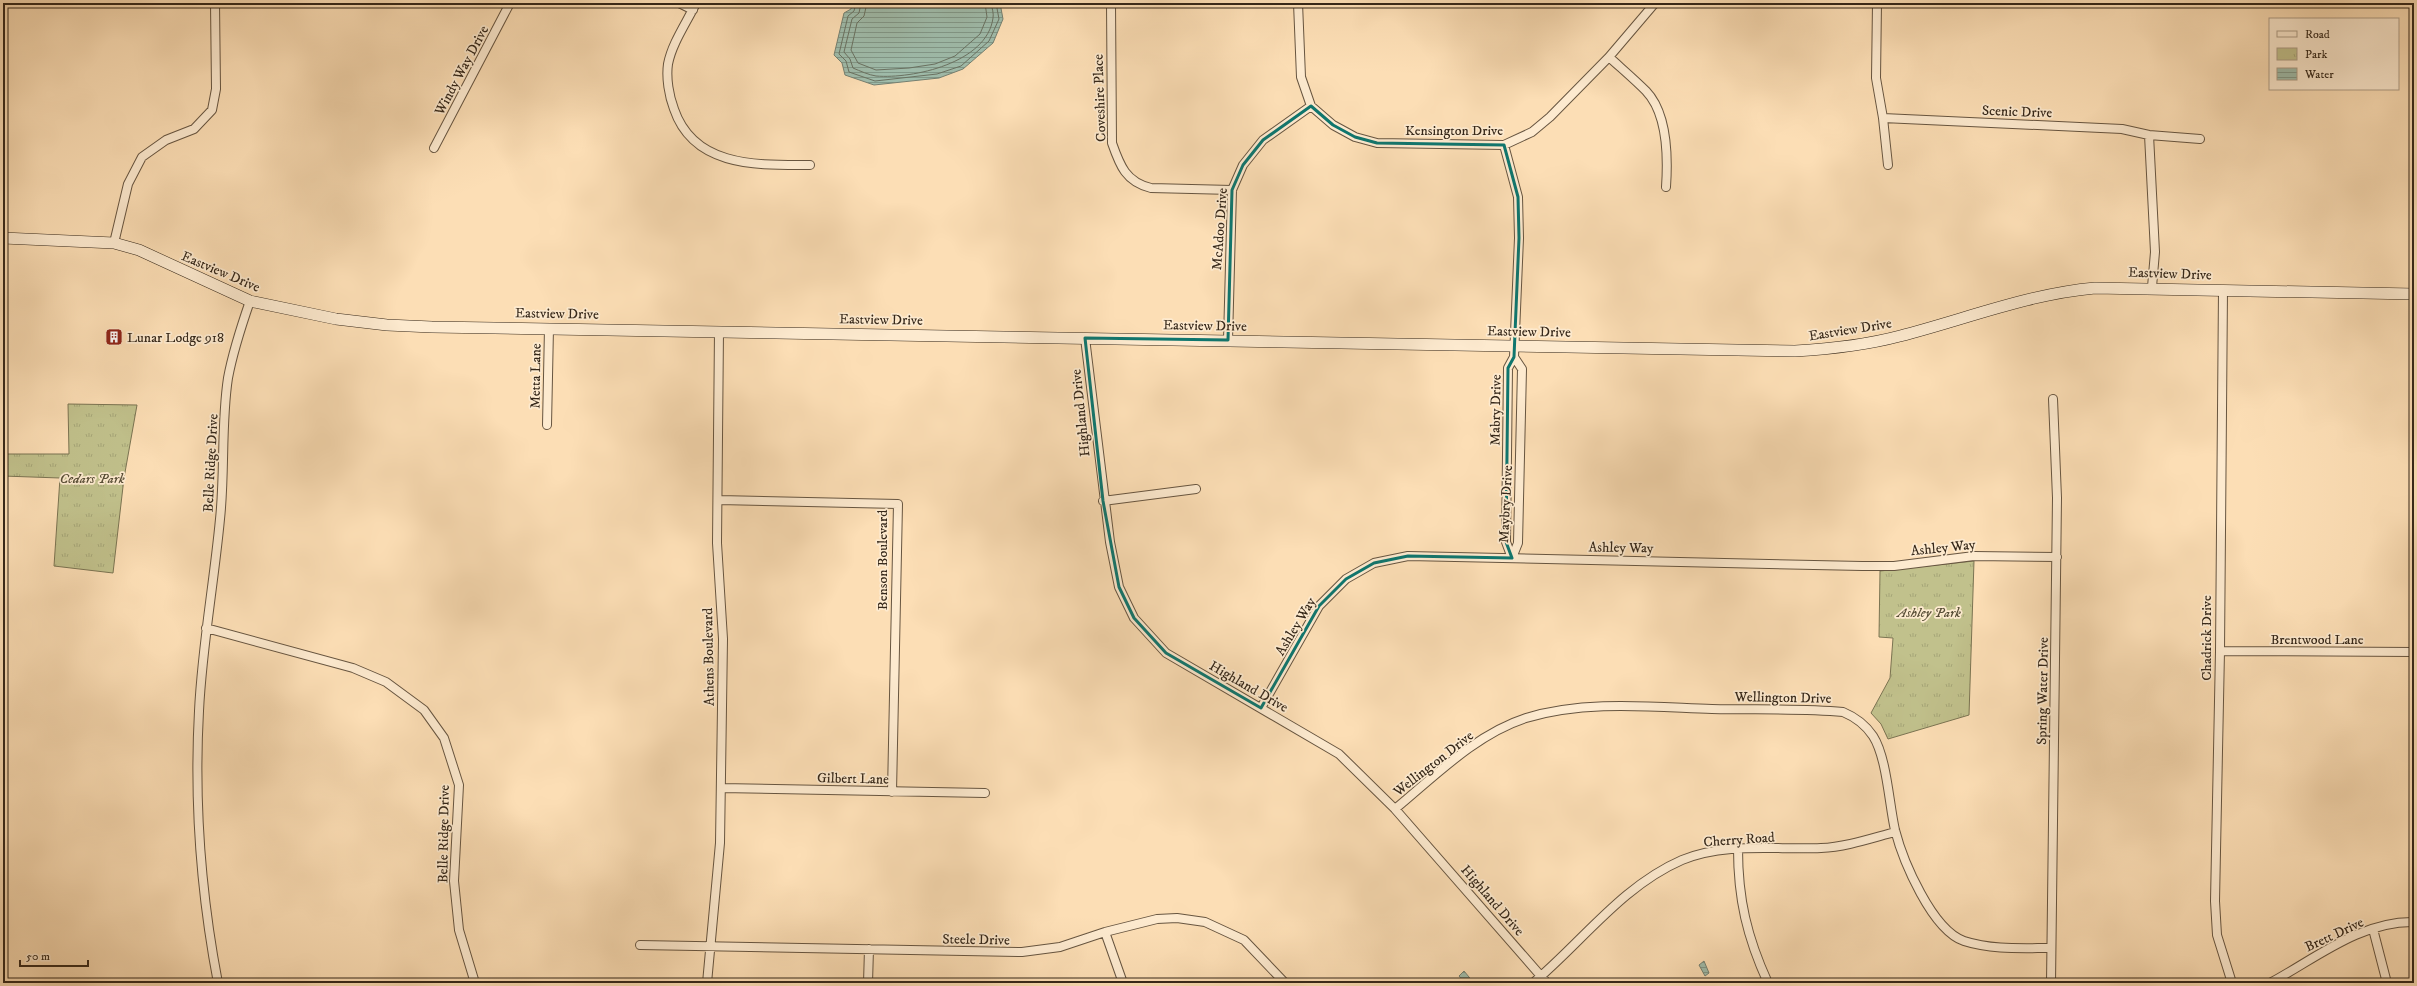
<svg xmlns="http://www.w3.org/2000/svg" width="2417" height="986" font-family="'IM FELL DW Pica',serif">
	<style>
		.park { fill: url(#park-tufts); stroke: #7b7452 }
		.water { fill: url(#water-rules); stroke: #758071 }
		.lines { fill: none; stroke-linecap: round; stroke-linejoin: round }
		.shore { stroke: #6a7262; stroke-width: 1 }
		.street-casing { stroke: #675540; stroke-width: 10 }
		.secondary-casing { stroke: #352719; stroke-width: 12 }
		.street { stroke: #fdeacf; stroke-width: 8 }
		.secondary { stroke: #fdeacf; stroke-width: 11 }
		.marked { fill: none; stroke: #0f766e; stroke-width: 3; stroke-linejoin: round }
		.labels { text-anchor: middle; stroke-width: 3.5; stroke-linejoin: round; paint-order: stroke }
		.street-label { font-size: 14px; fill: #352719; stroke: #fdeacf }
		.poi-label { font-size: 14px; fill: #352719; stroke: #fdeacf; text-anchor: start }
		.park-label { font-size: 14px; font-style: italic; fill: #584e36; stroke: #fdeacf }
	</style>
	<defs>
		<pattern id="park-tufts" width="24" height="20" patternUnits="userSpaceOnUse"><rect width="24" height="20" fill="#c1c18c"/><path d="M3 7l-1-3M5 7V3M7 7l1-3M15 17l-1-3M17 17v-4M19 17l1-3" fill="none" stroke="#a6a678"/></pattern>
		<pattern id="water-rules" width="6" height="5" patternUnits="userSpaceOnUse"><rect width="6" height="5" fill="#9fbcab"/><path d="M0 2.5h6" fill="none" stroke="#82998a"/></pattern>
	</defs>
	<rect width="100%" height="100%" fill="#fcdeb5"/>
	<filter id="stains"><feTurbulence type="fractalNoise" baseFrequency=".005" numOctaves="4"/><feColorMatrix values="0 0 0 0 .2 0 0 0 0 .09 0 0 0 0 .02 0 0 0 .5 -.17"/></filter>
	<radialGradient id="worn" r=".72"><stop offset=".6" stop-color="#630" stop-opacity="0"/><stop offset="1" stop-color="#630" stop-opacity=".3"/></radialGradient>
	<!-- park -->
	<path class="park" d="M68,404L137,405L124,478L113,573L54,566L60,478L3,476V454H69Z
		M1974,561L1969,715L1888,739L1881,724L1871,713L1890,678L1893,638L1879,637L1880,571Z"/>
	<!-- water -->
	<path class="water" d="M852,3H1000L1003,19L993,43L963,69L939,78L874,85L845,75L842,63L834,55L844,13L851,9Z
		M1704,961L1709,973L1705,976L1699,965Z
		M1464,971L1474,983H1465L1459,976Z"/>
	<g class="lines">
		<!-- shore -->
		<path class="shore" d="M856,3L854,11L848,16L839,54L846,61L849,72L875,81L937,74L961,66L989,41L999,19L996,3
			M861,3L859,13L852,19L844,52L850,59L853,68C860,71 869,75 876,76C913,79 987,63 993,18C994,14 992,8 991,3
			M867,3L864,16L857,23L851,50L858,63L876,70L909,68L935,64L955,56L980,34L987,17L985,3"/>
		<!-- street casing -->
		<g class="street-casing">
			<path id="street" d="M679,3L693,10
				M696,3C687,22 672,43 668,64C666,78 669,96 674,109C694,168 758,165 810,165
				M1111,3L1112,143C1120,166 1126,182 1151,188L1232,190
				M1298,3L1301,77L1311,106L1333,125L1355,137L1377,143L1504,145L1532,132L1550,117L1609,57L1655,3
				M1877,3L1876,78L1883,118
				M1609,57C1621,68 1634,79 1646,91C1668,114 1668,158 1666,187
				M2149,135L2155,252L2152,287
				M1504,145L1518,197L1519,238L1514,357L1508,368L1506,542L1512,558
				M434,148L510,3
				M1888,165L1883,118L2122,129L2149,135L2200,139
				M114,243L128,184L142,157L166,140L194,129L212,110L216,89L215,3
				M2223,290L2220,651L2215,901L2217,935L2232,983
				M1085,338L1110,542L1119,587L1134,618L1166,653L1339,754L1395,809L1547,983
				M1228,340L1232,190L1243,165L1263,140L1311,106
				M547,425L549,328
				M719,500L898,504L892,792
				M1103,501L1196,489
				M1512,558L1518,543L1522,369L1514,357
				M206,628L353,668L386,682L424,710L444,738L459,785L454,881L459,930L475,983
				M2220,651L2414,652
				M1261,708L1319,606L1346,579L1374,563L1408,556L1862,566H1894L1974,556L2057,557
				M721,788L985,793
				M1395,809C1435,776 1476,734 1526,718C1586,700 1651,707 1712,709C1756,710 1800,708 1843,712C1855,717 1865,724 1873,736C1887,758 1889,804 1895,830C1903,861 1932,930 1964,941C1992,950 2022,948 2051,948
				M1738,849C1738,899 1747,937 1768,983
				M2373,929L2387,983
				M1105,932L1123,983
				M640,945L1022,952L1060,947L1105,932L1157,919L1177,918L1205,922L1244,940L1285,983
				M218,983C201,894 194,802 199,711C202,647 214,583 220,519C225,473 221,423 228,378C233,351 241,327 250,301
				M707,983L720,843L723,639L717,543L719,331
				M868,983L869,949
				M1533,983C1582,942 1622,886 1682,860C1725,842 1776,850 1821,848C1846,847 1872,838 1895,832
				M2051,983L2057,498L2053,399
				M2270,983C2315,959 2360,921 2414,922"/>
		</g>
		<!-- secondary casing -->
		<g class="secondary-casing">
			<path id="secondary" d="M3,238L114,243L139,250L250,301L336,319L387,325L432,327L1795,351C1830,349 1866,345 1900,336C1966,319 2028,294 2095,288L2414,294"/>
		</g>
		<!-- street -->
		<use href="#street" class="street"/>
		<!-- secondary -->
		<use href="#secondary" class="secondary"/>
	</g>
	<!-- marked area -->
	<path class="marked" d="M1311,106L1333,125L1355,137L1377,143L1504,145L1518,197L1519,238L1514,357L1508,368L1506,542L1512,558L1408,556L1374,563L1346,579L1319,606L1261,708L1166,653L1134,618L1119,587L1103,501L1085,338L1228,340L1232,190L1243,165L1263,140Z"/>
	<!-- icons -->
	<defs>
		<g id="building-square" transform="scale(0.9)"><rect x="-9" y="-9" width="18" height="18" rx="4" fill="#8f2418" stroke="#fdeacf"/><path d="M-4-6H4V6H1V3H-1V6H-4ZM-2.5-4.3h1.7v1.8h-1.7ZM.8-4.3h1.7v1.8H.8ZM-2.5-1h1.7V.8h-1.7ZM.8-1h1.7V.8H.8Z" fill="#fff"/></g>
	</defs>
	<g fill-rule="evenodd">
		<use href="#building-square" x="114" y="337"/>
	</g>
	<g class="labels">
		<!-- street labels -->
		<g class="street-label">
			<text transform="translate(461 70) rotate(-62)" y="5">Windy Way Drive</text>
			<text transform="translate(1099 98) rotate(-92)" y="5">Coveshire Place</text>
			<text transform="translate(2017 111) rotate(2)" y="5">Scenic Drive</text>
			<text x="1454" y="135">Kensington Drive</text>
			<text transform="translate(1219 229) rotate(-86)" y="5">McAdoo Drive</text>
			<text transform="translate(221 271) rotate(23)" y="5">Eastview Drive</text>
			<text transform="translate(2170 273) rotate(2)" y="5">Eastview Drive</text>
			<text transform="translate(557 313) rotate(1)" y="5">Eastview Drive</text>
			<text transform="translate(881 319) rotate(1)" y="5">Eastview Drive</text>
			<text transform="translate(1205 325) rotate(1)" y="5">Eastview Drive</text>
			<text transform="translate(1850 329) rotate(-9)" y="5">Eastview Drive</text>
			<text transform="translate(1529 331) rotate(1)" y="5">Eastview Drive</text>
			<text transform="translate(535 376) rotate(-89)" y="5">Metta Lane</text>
			<text transform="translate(1495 410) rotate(-89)" y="5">Mabry Drive</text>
			<text transform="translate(1080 413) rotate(-96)" y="5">Highland Drive</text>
			<text transform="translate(210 463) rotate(-87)" y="5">Belle Ridge Drive</text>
			<text transform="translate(1505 504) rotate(-87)" y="5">Maybry Drive</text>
			<text transform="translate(1621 547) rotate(1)" y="5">Ashley Way</text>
			<text transform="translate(1943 547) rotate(-6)" y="5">Ashley Way</text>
			<text transform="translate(882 560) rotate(-90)" y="5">Benson Boulevard</text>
			<text transform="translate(1295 626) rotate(-59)" y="5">Ashley Way</text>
			<text transform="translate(2206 638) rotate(-90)" y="5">Chadrick Drive</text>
			<text x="2317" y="644">Brentwood Lane</text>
			<text transform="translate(708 657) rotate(-91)" y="5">Athens Boulevard</text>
			<text transform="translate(1249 686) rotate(30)" y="5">Highland Drive</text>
			<text transform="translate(2042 691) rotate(-89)" y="5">Spring Water Drive</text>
			<text transform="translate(1783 697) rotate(1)" y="5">Wellington Drive</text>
			<text transform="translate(1433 763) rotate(-38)" y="5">Wellington Drive</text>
			<text transform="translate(853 778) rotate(1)" y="5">Gilbert Lane</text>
			<text transform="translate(443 834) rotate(-89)" y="5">Belle Ridge Drive</text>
			<text transform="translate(1739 839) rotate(-4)" y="5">Cherry Road</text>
			<text transform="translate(1493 900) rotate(49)" y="5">Highland Drive</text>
			<text transform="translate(2334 934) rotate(-25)" y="5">Brett Drive</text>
			<text transform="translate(976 939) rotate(1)" y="5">Steele Drive</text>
		</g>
		<!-- poi labels -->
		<g class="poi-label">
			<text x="127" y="342">Lunar Lodge 918</text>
		</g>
		<!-- park labels -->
		<g class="park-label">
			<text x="92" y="483">Cedars Park</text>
			<text x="1929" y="617">Ashley Park</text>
		</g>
	</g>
	<!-- margin -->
	<rect width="2417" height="986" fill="none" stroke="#fcdeb5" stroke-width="16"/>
	<rect x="4" y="4" width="2409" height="978" fill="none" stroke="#352719" stroke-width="2"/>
	<rect x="8" y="8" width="2401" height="970" fill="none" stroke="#352719"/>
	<!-- legend -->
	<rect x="2269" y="18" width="130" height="72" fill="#fdeacf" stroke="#ad9c86"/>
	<rect x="2277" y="31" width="20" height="6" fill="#fdeacf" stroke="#ad9c86"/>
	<text x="2305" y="38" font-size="12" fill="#352719">Road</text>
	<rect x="2277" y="48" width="20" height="12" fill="url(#park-tufts)" stroke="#ad9c86"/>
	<text x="2305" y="58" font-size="12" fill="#352719">Park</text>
	<rect x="2277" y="68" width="20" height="12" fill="url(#water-rules)" stroke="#ad9c86"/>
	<text x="2305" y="78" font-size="12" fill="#352719">Water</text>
	<!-- scale -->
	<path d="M20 960v6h68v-6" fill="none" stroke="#352719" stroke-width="2"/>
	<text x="26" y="960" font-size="12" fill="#352719" stroke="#fdeacf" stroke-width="3" paint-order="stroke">50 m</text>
	<rect width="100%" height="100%" filter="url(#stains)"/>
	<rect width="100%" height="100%" fill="url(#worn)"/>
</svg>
